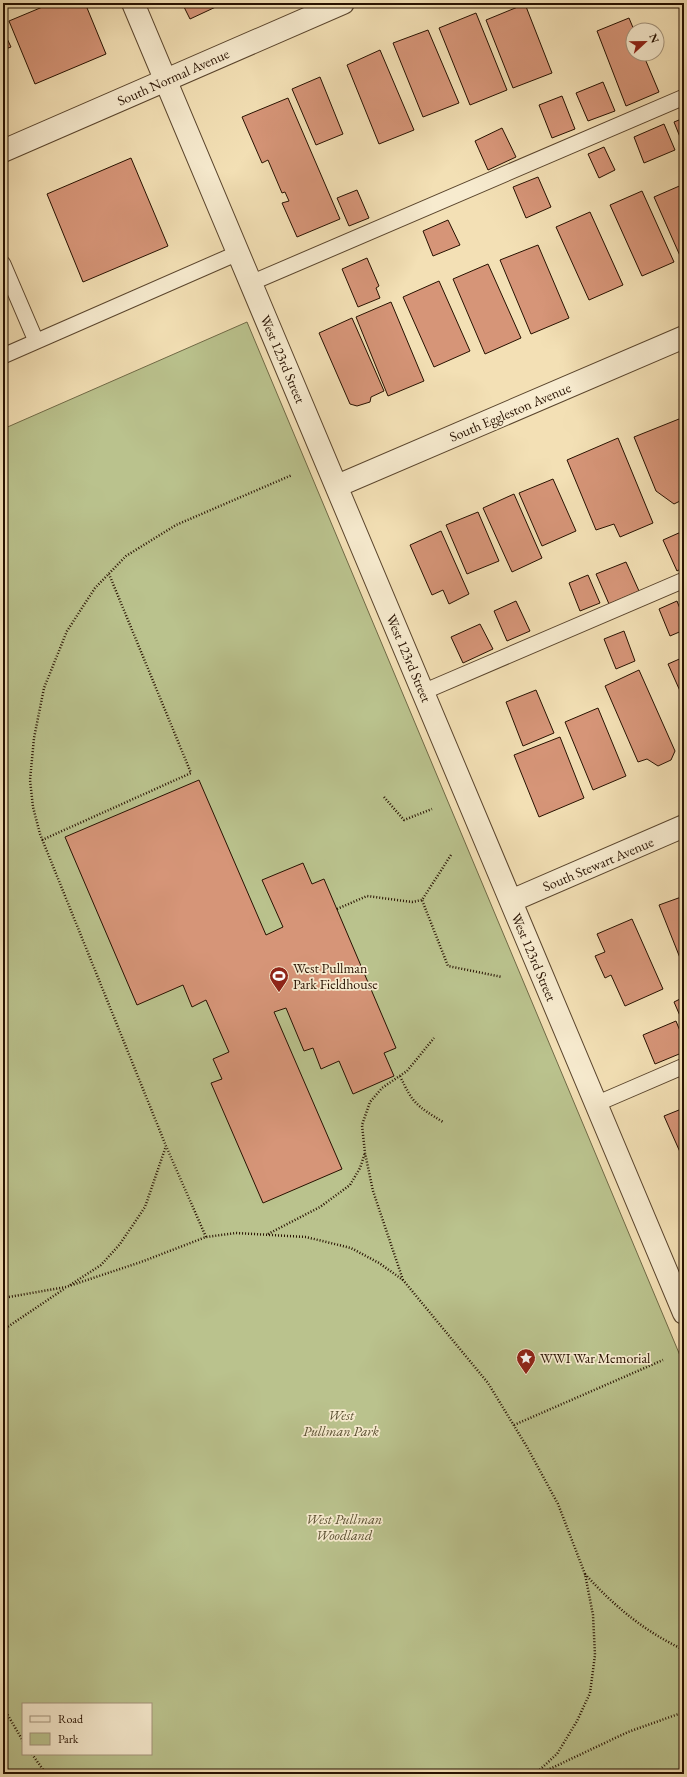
<svg xmlns="http://www.w3.org/2000/svg" width="687" height="1777" font-family="'EB Garamond',serif">
	<style>
		.green { fill: #bac28d; stroke: #706a46; fill-rule: evenodd }
		.building { fill: #d69578; stroke: #271100 }
		.lines { fill: none; stroke-linecap: round; stroke-linejoin: round }
		.service-casing { stroke: #5a452d; stroke-width: 17 }
		.minor-casing { stroke: #5a452d; stroke-width: 24 }
		.path { stroke: #271100; stroke-width: 2.5; stroke-dasharray: 1 2; stroke-linecap: butt }
		.service { stroke: #f7ebcf; stroke-width: 15 }
		.minor { stroke: #f7ebcf; stroke-width: 22 }
		.labels { text-anchor: middle; stroke-width: 3.5; stroke-linejoin: round; paint-order: stroke }
		.street-label { font-size: 14px; fill: #271100; stroke: #f7ebcf }
		.poi-label { font-size: 14px; fill: #271100; stroke: #f7ebcf; text-anchor: start }
		.park-label { font-size: 14px; font-style: italic; fill: #5a4f31; stroke: #f7ebcf }
	</style>
	<rect width="100%" height="100%" fill="#f3e0b5"/>
	<filter id="stains"><feTurbulence type="fractalNoise" baseFrequency=".005" numOctaves="4"/><feColorMatrix values="0 0 0 0 .2 0 0 0 0 .09 0 0 0 0 .02 0 0 0 .5 -.17"/></filter>
	<radialGradient id="worn" r=".72"><stop offset=".6" stop-color="#630" stop-opacity="0"/><stop offset="1" stop-color="#630" stop-opacity=".3"/></radialGradient>
	<!-- green -->
	<path class="green" d="M247,322L684,1365V1774H3V429ZM23,1704H151V1754H23Z"/>
	<!-- building -->
	<path class="building" d="M52,3H85L106,54L35,84L9,21Z
		M182,3H219L220,5L190,19Z
		M525,4L552,73L513,88L486,20Z
		M476,13L507,90L470,105L439,28Z
		M629,18L634,30L633,54H643L659,92L626,106L597,31Z
		M3,30L11,47L3,50Z
		M428,30L459,103L423,117L393,43Z
		M380,50L414,130L379,144L347,65Z
		M320,77L343,134L316,145L292,89Z
		M603,82L615,111L588,121L576,93Z
		M562,96L575,129L552,138L539,105Z
		M288,98L340,219L297,237L282,203L289,201L285,192L282,193L268,160L262,163L242,117Z
		M684,118V147L674,122Z
		M664,124L675,150L644,163L634,137Z
		M502,128L516,157L488,170L475,141Z
		M604,147L615,170L599,178L588,154Z
		M131,158L168,246L83,282L47,194Z
		M538,177L551,207L526,218L513,187Z
		M684,184V257L681,258L654,197Z
		M357,190L369,218L349,226L337,198Z
		M642,191L674,262L642,276L610,205Z
		M590,212L623,285L589,300L556,227Z
		M448,220L460,245L433,256L423,231Z
		M538,245L569,318L531,334L500,260Z
		M367,258L379,286L376,288L380,298L358,307L342,269Z
		M488,264L521,338L485,354L453,279Z
		M439,281L470,351L434,367L403,297Z
		M391,302L424,381L388,396L356,317Z
		M352,318L384,391L371,397L370,402L357,406L350,404L319,333Z
		M679,419L684,429V499L674,504L656,491L634,437Z
		M618,438L653,523L620,537L614,524L596,530L567,460Z
		M553,479L576,531L542,546L519,493Z
		M514,494L542,558L512,572L483,508Z
		M478,512L499,561L467,574L446,525Z
		M441,531L469,594L449,604L443,590L432,595L410,545Z
		M681,532L684,539V567L677,571L663,540Z
		M626,562L639,591L609,604L596,574Z
		M588,575L600,603L580,611L569,583Z
		M516,601L530,631L507,641L494,611Z
		M677,601L684,619V630L670,636L659,609Z
		M480,624L493,649L463,663L451,637Z
		M624,631L635,661L616,669L604,639Z
		M684,657V700L668,664Z
		M639,670L675,751L671,760L658,766L647,759L638,762L605,686Z
		M536,690L554,733L523,746L506,702Z
		M598,708L626,776L593,790L565,722Z
		M560,737L584,798L539,817L514,755Z
		M199,780L266,935L283,927L262,880L303,863L312,884L324,879L396,1048L384,1053L394,1076L353,1094L339,1061L321,1069L313,1048L304,1051L286,1008L274,1012L342,1169L263,1203L211,1083L222,1079L213,1059L229,1052L206,1000L192,1007L183,985L137,1005L65,837Z
		M684,896V968L659,905Z
		M632,919L663,989L625,1006L611,975L605,978L595,956L605,952L597,934Z
		M684,997V1025L674,1002Z
		M676,1021L684,1041V1052L655,1064L643,1035Z
		M684,1108V1161L664,1116Z"/>
	<g class="lines">
		<!-- service casing -->
		<g class="service-casing">
			<path id="service" d="M3,264L36,341
				M251,283L684,97
				M3,356L238,253
				M423,692L684,580
				M596,1104L684,1066"/>
		</g>
		<!-- minor casing -->
		<g class="minor-casing">
			<path id="minor" d="M133,3L684,1313
				M3,151L343,3
				M337,486L684,337
				M511,901L684,826"/>
		</g>
		<!-- path -->
		<path class="path" d="M384,797L404,820L432,809
			M42,840L191,773L109,574
			M451,855L422,900L448,966L502,977
			M337,909L367,896L412,902L422,900
			M400,1076C413,1104 417,1106 443,1122
			M268,1234L320,1207L350,1185L360,1168L365,1153
			M206,1237L166,1146L40,834L33,807L30,780L34,738L44,688L67,631L95,588L126,556L176,525L292,475
			M403,1280L373,1191L365,1153L362,1125L370,1102L382,1088L407,1071L434,1038
			M70,1285L101,1265L120,1244L145,1207L166,1146
			M3,1298L66,1287L141,1262L206,1237L236,1233L306,1237L351,1248L379,1263L403,1280L488,1383L527,1447L558,1504L585,1574L593,1615L595,1655L590,1693L577,1721L557,1754L535,1774
			M3,1330L64,1289
			M514,1425L663,1360
			M585,1574C615,1607 644,1631 684,1650
			M3,1707L23,1741
			M32,1754L46,1774
			M539,1774L628,1732L684,1712"/>
		<!-- service -->
		<use href="#service" class="service"/>
		<!-- minor -->
		<use href="#minor" class="minor"/>
	</g>
	<!-- icons -->
	<defs>
		<g id="stadium-pin" transform="scale(1)"><path d="M0 17L-7.5 6A9.5 9.5 0 1 1 7.5 6Z" fill="#8f2418" stroke="#f7ebcf"/><path d="M0-5a6.5 5 0 1 0 0 10a6.5 5 0 1 0 0-10ZM-3.5-1.8h7v3.6h-7Z" fill="#fff"/></g>
		<g id="sight-pin" transform="scale(1)"><path d="M0 17L-7.5 6A9.5 9.5 0 1 1 7.5 6Z" fill="#8f2418" stroke="#f7ebcf"/><path d="M0-6L1.8-2.2L6-1.7L2.9 1.2L3.7 5.4L0 3.3L-3.7 5.4L-2.9 1.2L-6-1.7L-1.8-2.2Z" fill="#fff"/></g>
	</defs>
	<g fill-rule="evenodd">
		<use href="#stadium-pin" x="279" y="976"/>
		<use href="#sight-pin" x="526" y="1358"/>
	</g>
	<g class="labels">
		<!-- street labels -->
		<g class="street-label">
			<text transform="translate(173 77) rotate(-24)" y="5">South Normal Avenue</text>
			<text transform="translate(283 359) rotate(67)" y="5">West 123rd Street</text>
			<text transform="translate(510 412) rotate(-23)" y="5">South Eggleston Avenue</text>
			<text transform="translate(409 658) rotate(67)" y="5">West 123rd Street</text>
			<text transform="translate(598 864) rotate(-23)" y="5">South Stewart Avenue</text>
			<text transform="translate(534 957) rotate(67)" y="5">West 123rd Street</text>
		</g>
		<!-- poi labels -->
		<g class="poi-label">
			<text x="293" y="973">West Pullman<tspan x="293" dy="16">Park Fieldhouse</tspan></text>
			<text x="540" y="1363">WWI War Memorial</text>
		</g>
		<!-- park labels -->
		<g class="park-label">
			<text x="341" y="1420">West<tspan x="341" dy="16">Pullman Park</tspan></text>
			<text x="344" y="1524">West Pullman<tspan x="344" dy="16">Woodland</tspan></text>
		</g>
	</g>
	<!-- margin -->
	<rect width="687" height="1777" fill="none" stroke="#f3e0b5" stroke-width="16"/>
	<rect x="4" y="4" width="679" height="1769" fill="none" stroke="#271100" stroke-width="2"/>
	<rect x="8" y="8" width="671" height="1761" fill="none" stroke="#271100"/>
	<!-- legend -->
	<rect x="22" y="1703" width="130" height="52" fill="#f7ebcf" stroke="#a4947c"/>
	<rect x="30" y="1716" width="20" height="6" fill="#f7ebcf" stroke="#a4947c"/>
	<text x="58" y="1723" font-size="12" fill="#271100">Road</text>
	<rect x="30" y="1733" width="20" height="12" fill="#bac28d" stroke="#a4947c"/>
	<text x="58" y="1743" font-size="12" fill="#271100">Park</text>
	<!-- north arrow -->
	<g transform="translate(645 42) rotate(68)"><circle r="19" fill="#f7ebcf" stroke="#a4947c"/>
	<path d="M0-3L7 15L0 10L-7 15Z" fill="#8f2418"/>
	<text y="-6" font-size="11" font-weight="bold" text-anchor="middle" fill="#271100">N</text>
	</g>
	<rect width="100%" height="100%" filter="url(#stains)"/>
	<rect width="100%" height="100%" fill="url(#worn)"/>
</svg>
